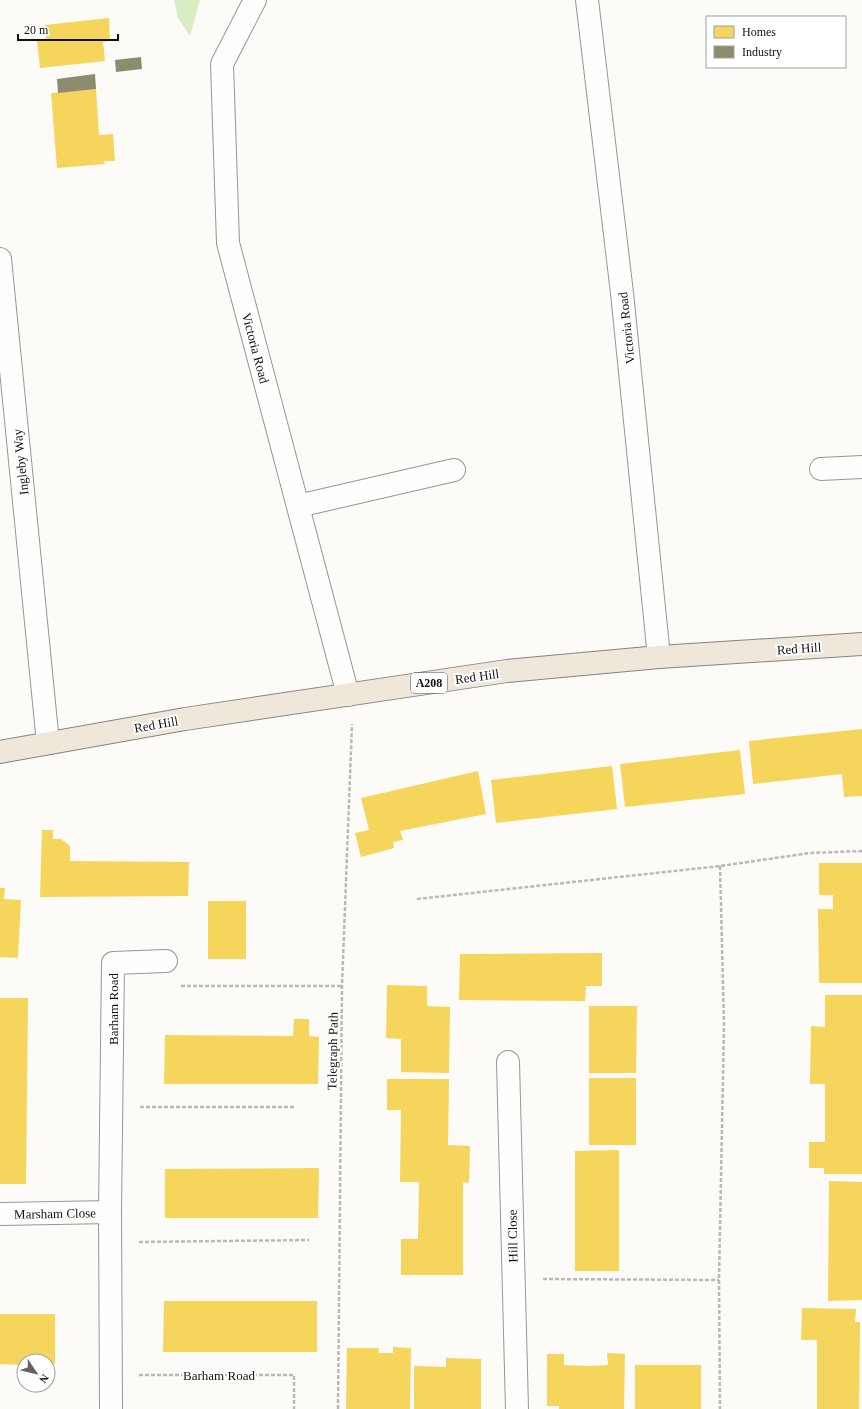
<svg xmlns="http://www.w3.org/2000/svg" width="862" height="1409" font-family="Georgia,serif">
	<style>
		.forest { fill: #daecc3 }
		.homes { fill: #f6d55c }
		.industry { fill: #8c8c6e }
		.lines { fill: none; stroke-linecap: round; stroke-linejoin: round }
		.minor-casing { stroke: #979695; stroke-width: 24 }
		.major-casing { stroke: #848482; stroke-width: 24 }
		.path { stroke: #b9b9b8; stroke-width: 2.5; stroke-dasharray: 4 2; stroke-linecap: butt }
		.minor { stroke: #fffefe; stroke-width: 22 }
		.major { stroke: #eee7da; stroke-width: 22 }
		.labels { text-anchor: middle; stroke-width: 4; stroke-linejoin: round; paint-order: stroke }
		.shield { fill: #fff; stroke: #585858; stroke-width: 1 }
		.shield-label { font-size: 12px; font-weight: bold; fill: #111 }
		.street-label { font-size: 13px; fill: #111; stroke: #fff }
	</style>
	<rect width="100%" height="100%" fill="#fcfbf7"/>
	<!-- forest -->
	<path class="forest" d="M174,0H200L190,36L178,18Z"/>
	<!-- homes -->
	<path class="homes" d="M109,18L110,41L103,42L105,61L40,68L37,40L46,39L45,25Z
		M96,89L99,135L113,134L115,161H104L105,164L57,168L51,93Z
		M862,729V796L844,797L842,774L753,784L749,741Z
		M740,750L745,794L625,807L620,764Z
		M612,766L617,809L496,823L491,780Z
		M478,771L486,814L400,831L403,840L393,842L394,848L361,857L355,833L369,830L361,798Z
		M42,830H53V839H61L70,846V861L189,862L188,896L40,897Z
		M819,863H862V983H819L818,909H833V895H819Z
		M0,888H5L4,899L21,900L18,958L0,957Z
		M208,901H246V959H208Z
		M602,953V986H586L585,1001L459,1000L460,954Z
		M387,985L427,986V1006L450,1007L449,1073L401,1072V1039L386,1038Z
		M825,995H862V1174H824V1168H809V1142H825V1084H810L811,1026L825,1027Z
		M0,998H28L26,1184H0Z
		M589,1006H637L636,1073H589Z
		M294,1019H309V1036L319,1037L318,1084H164L165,1035L293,1036Z
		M589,1078H636V1145H589Z
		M387,1079H449L448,1145L470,1146L469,1183L463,1182V1275H401V1239H418L419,1182H400L401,1110H387Z
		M619,1150V1271H575V1151Z
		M319,1168L318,1218H165V1169Z
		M829,1181L862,1182V1300L828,1301Z
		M164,1301H317V1352H163Z
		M802,1308L856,1309L855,1322H860L859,1409H817V1340H801Z
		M0,1314H55V1364H48V1361H24V1365L0,1364Z
		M393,1347L411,1348L410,1409H346L347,1348H379L378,1353H393Z
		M607,1353L625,1354L624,1409H559V1406H547V1354H564V1365L590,1366L608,1365Z
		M446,1358L481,1359V1409H414V1366L446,1367Z
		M635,1365H701V1409H635Z"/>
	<!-- industry -->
	<path class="industry" d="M141,57L142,69L116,72L115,60Z
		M95,74L96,89L58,93L57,79Z"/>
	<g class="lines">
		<!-- minor casing -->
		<g class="minor-casing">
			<path id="minor" d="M255,0L222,64L228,243L348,695
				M587,0L622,293L659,657
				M0,259L48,743
				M821,469L862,467
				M298,506L454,470
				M508,1062L517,1409
				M0,1214L110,1212
				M111,1409L110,1212L113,963L166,961"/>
		</g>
		<!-- major casing -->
		<g class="major-casing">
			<path id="major" d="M0,752L185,719L507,671L659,657L862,644"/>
		</g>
		<!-- path -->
		<path class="path" d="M720,866L724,1024L719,1280L720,1409
			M417,899L720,866L810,853L862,851
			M181,986H342
			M140,1107H296
			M139,1242L309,1240
			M543,1279L719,1280
			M139,1375H294V1409
			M338,1409L342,986L352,724"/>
		<!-- minor -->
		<use href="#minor" class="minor"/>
		<!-- major -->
		<use href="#major" class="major"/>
	</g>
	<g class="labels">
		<!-- shield labels -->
		<rect class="shield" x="411" y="673" width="36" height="20" rx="3"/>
		<g class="shield-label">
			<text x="429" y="687">A208</text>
		</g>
		<!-- street labels -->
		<g class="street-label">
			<text transform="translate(626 328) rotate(-96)" y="5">Victoria Road</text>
			<text transform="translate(256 348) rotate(75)" y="5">Victoria Road</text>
			<text transform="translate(20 462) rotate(-96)" y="5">Ingleby Way</text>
			<text transform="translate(799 648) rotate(-4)" y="5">Red Hill</text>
			<text transform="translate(477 676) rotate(-8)" y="5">Red Hill</text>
			<text transform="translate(156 724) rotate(-10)" y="5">Red Hill</text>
			<text transform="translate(113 1009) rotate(-90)" y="5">Barham Road</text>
			<text transform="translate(332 1051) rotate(-89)" y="5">Telegraph Path</text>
			<text transform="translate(55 1213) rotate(-1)" y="5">Marsham Close</text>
			<text transform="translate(512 1236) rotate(-91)" y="5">Hill Close</text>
			<text x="219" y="1380">Barham Road</text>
		</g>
	</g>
	<!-- legend -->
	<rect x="706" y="16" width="140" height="52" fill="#ffffff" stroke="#a0a0a0"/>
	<rect x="714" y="26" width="20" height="12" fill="#f6d55c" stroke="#a0a0a0"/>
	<text x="742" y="36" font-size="12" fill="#111111">Homes</text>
	<rect x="714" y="46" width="20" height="12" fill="#8c8c6e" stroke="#a0a0a0"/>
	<text x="742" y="56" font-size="12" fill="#111111">Industry</text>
	<!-- north arrow -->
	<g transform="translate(36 1373) rotate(125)"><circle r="19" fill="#ffffff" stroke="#a0a0a0"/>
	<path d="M0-3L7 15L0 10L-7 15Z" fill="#636362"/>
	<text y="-6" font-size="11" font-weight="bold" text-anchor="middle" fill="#111111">N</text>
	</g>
	<!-- scale -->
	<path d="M18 34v6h100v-6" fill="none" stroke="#111111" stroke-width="2"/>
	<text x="24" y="34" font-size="12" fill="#111111" stroke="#ffffff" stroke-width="3" paint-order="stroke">20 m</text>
</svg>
